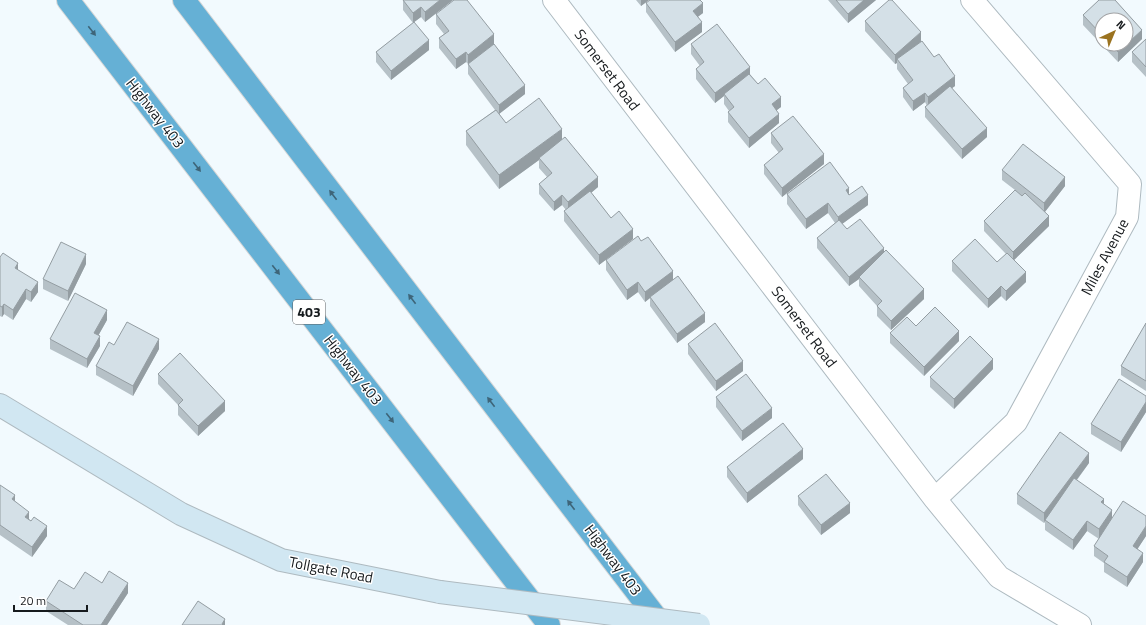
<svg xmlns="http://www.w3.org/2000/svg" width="1146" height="625" font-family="'Titillium Web',sans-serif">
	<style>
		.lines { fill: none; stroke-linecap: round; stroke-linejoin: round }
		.street-casing { stroke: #aebac0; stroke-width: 24 }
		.secondary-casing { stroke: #aebac0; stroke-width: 24 }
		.highway-casing { stroke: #d5d6d6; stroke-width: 24 }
		.street { stroke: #fff; stroke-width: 22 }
		.secondary { stroke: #d1e7f2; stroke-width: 22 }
		.highway { stroke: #65b0d5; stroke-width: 22 }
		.secondary-bridge-casing { stroke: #aebac0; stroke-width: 24; stroke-linecap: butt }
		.secondary-bridge { stroke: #d1e7f2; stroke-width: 22 }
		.wall { fill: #b6c1c7; fill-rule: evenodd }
		.shaded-wall { fill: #949da2 }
		.building { fill: #d4e0e7; stroke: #949da2 }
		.oneway { fill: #3e6579 }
		.labels { text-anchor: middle; stroke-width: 3; stroke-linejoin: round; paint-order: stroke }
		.shield { fill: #fff; stroke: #5c5f61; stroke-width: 1 }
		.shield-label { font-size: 14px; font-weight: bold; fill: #161a1d }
		.street-label { font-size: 15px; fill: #161a1d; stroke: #fff }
	</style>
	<rect width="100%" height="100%" fill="#f2fafe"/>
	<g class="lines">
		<!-- street casing -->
		<g class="street-casing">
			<path id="street" d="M554,0L935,499L999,577L1080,625
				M935,499L1016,422L1127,217L1130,184L972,0"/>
		</g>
		<!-- secondary casing -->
		<g class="secondary-casing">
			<path id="secondary" d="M0,405L181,514L281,560L440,592"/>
		</g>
		<!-- highway casing -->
		<g class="highway-casing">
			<path id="highway" d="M68,0L549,625
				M184,0L662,625"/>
		</g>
		<!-- street -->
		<use href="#street" class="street"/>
		<!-- secondary -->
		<use href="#secondary" class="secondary"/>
		<!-- highway -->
		<use href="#highway" class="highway"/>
		<!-- secondary-bridge casing -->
		<g class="secondary-bridge-casing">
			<path id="secondary-bridge" d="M440,592L699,625"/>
		</g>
		<!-- secondary-bridge -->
		<use href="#secondary-bridge" class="secondary-bridge"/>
	</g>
	<!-- wall -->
	<path class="wall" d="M403,0H453L425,22L421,17L414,22L429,50L391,80L376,62V52L413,23L403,10Z
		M636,0H649L641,6Z
		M828,0H876L848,23Z
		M1099,0H1115L1142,30V39L1118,62L1083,25V15ZM1102,20H1126V44H1102Z
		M646,3L703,13L698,17L702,32L675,52L646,12Z
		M436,14L494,44L479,56L525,94L499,114L506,123L562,139L598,187L591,193L611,218L633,239L599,265L564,221V211L566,210L562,205L554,211L539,194V184L547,177L539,168V160L499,189L466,145V131L495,110L468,74V64L466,62L456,69L439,48V38L444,34L436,24Z
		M865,21L921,42L955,86L952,88L987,137L962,159L925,117V107L927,106L925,102L913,111L903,97V88L908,84L897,69V63L895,64L865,31Z
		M1146,39V77L1132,62V52Z
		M691,44L750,74L758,84L781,107L776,110L779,123L749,148L728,122V112L729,111L724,104V96L715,103L696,79V69L700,66L691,54Z
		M771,133L824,164L782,197L764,174V165L779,153L771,143Z
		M1002,170L1065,186L1045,212L1049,226L1014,260L1026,282L1006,301L1001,296L988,308L952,271V261L997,262L1006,254L984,231V221L1015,190L1002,180Z
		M787,194L849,195L868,205L842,224L847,229L884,251L924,299L891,330L877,316V306L859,286V279L849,286L817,248V238L835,223L828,213L806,229L787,204Z
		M641,241L673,279L705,322L677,343L650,306V298L645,302L638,292L627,300L606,270V260Z
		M0,257L18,270L38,292L31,302L26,299L13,320L4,314L2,317L0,316Z
		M86,264L68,301L43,289V279Z
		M107,320L98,336L100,346L87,368L50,349V339Z
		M1146,323V391L1121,375V366Z
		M916,326L959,341L924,376L890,343V333Z
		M688,344L743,371L716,391L688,354Z
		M114,345L159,349L133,396L96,375V366Z
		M993,369L954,409L930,387V377Z
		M158,374L225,411L198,436L178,415V405L158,384Z
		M1146,396V412L1121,452L1091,434V424Z
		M716,397L772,418L742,441L716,407Z
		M803,459L747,503L727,477V467Z
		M1089,463L1077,480L1104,504L1112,519L1146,536L1137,549L1143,562L1127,587L1104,572V563L1094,556V546L1099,539L1087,531L1073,550L1045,530V522L1044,523L1017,504V494Z
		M0,485L15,501L29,519L47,536L32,557L0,535Z
		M798,496L850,513L821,535L798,505Z
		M102,583L128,593L107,625H68L46,611V601Z"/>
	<!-- shaded-wall -->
	<path class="shaded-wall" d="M440,0H453L425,22V12Z
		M641,0H649L641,6Z
		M864,0H876L848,23V14Z
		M703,3V13L693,20V11Z
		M421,7V17L413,23V13Z
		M702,22V32L675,52V42Z
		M1142,30V39L1118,62V52Z
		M921,32V42L897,59V63L895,64V55Z
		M494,34V44L468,64V55Z
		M429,40V50L391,80V71Z
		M466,52V62L456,69V59Z
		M750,67V76L724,94V96L715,103V93Z
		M955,76V86L928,106V97Z
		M525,85V94L499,114V105Z
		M925,93V102L913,111V101Z
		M781,97V107L772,114V104Z
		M779,114V123L749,148V138Z
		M987,128V137L962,159V149Z
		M562,129V142L539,158V160L499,189V175Z
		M824,154V164L782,197V188Z
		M598,177V187L568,212V202Z
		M1065,177V186L1044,213V203Z
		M849,188V198L846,190Z
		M562,195V205L554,211V202Z
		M868,195V205L838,227V217Z
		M828,203V213L806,229V219Z
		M1049,216V226L1013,261V252Z
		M633,229V239L599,265V255Z
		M884,248V258L859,277V279L849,286V277Z
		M86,254V264L68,301V291Z
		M18,263V272L15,268Z
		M673,271V281L650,297V298L645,302V292Z
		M1026,272V282L1006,301V291Z
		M38,282V292L31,302V292Z
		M638,282V292L627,300V290Z
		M1001,286V296L988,308V299Z
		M26,289V299L13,320V310Z
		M924,289V299L891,330V321Z
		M4,304V314L2,317V307Z
		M107,310V320L94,343V333Z
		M705,313V322L677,343V334Z
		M959,331V341L924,376V367Z
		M100,336V346L87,368V359Z
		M159,339V349L133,396V386Z
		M993,359V369L954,409V399Z
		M743,361V371L716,391V381Z
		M225,401V411L198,436V426Z
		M1146,402V412L1121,452V442Z
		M772,408V418L742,441V431Z
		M803,449V459L747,503V493Z
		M1089,453V463L1046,521L1045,520L1044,523V513Z
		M15,495V505L12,499Z
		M1104,499V508L1101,502Z
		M850,503V513L821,535V525Z
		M1112,510V520L1099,539V529Z
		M29,512V521L25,517Z
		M1087,521V531L1073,550V540Z
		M47,526V536L32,557V547Z
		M1146,526V536L1133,556V546Z
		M1143,553V562L1127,587V577Z
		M128,583V593L107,625H101Z
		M225,619V625H222V624Z"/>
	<!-- building -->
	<path class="building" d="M403,0H440L425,12L421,7L413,13Z
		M454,0H467L494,34L468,55L466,52L456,59L439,38L449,31L436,14Z
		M650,0H700L703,3L693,11L702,22L675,42L646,3Z
		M836,0H864L848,14Z
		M889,0H892L921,32L895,55L865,21Z
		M1099,0H1115L1142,30L1118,52L1110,44H1126V20H1102V35L1083,15Z
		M414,22L429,40L391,71L376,52Z
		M717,24L750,67L715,93L696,69L704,62L691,44Z
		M1146,39V67L1132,52Z
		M922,41L934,57L939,54L955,76L928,97L925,93L913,101L903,88L913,80L897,59Z
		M494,44L525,85L499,105L468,64Z
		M749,74L758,84L765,78L781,97L772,104L779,114L749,138L728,112L734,107L724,94Z
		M950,86L987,128L962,149L925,107Z
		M539,98L562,129L499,175L466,131L496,110L506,123Z
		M793,116L824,154L782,188L764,165L783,149L771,133Z
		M565,137L598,177L568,202L562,195L554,202L539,184L552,173L539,158Z
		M1023,144L1065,177L1044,203L1002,170Z
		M830,162L849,188L846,190L849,195L862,186L868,195L838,217L828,203L806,219L787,194Z
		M1015,190L1022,196L1025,193L1049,216L1013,252L984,221Z
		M590,191L611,218L619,211L633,229L599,255L564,211Z
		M860,219L884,248L849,277L817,238L839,220L847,229Z
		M638,236L641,241L648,237L673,271L645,292L638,282L627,290L606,260Z
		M975,239L997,262L1007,253L1026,272L1006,291L1001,286L988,299L952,261Z
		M61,242L86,254L68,291L43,279Z
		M886,250L924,289L891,321L877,306L882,301L859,277Z
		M3,253L18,263L15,268L38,282L31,292L26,289L13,310L4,304L2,307L0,306V257Z
		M678,276L705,313L677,334L650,297Z
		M75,293L107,310L94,333L100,336L87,359L50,339Z
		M935,307L959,331L924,367L890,333L907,317L916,326Z
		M127,322L159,339L133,386L96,366L109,342L114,345Z
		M715,323L743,361L716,381L688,344Z
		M1146,323V381L1121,366Z
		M970,336L993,359L954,399L930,377Z
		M180,353L225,401L198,426L178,405L183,400L158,374Z
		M746,374L772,408L742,431L716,397Z
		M1119,379L1146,396V402L1121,442L1091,424Z
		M783,423L803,449L747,493L727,467Z
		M1060,432L1089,453L1044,513L1017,494Z
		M826,474L850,503L821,525L798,496Z
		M1074,478L1104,499L1101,502L1112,510L1099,529L1087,521L1073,540L1045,520Z
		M0,485L15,495L12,499L29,512L25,517L31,521L34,517L47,526L32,547L0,525Z
		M1123,501L1146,516V526L1133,546L1143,553L1127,577L1104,562L1108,556L1094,546Z
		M109,571L128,583L101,625H83L46,601L59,580L74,589L85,572L102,583Z
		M198,601L225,619L222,624L223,625H182Z"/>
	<!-- one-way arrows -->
	<defs><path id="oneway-solid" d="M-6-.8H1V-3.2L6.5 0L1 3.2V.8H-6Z"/></defs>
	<g class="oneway">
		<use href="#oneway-solid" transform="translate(92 31) rotate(52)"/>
		<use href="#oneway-solid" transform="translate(197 167) rotate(52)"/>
		<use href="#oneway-solid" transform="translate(333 195) rotate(-127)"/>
		<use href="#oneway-solid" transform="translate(276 270) rotate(52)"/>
		<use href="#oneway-solid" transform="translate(412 299) rotate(-127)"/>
		<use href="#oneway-solid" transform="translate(491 402) rotate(-127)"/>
		<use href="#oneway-solid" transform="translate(390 418) rotate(52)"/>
		<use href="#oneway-solid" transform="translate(571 505) rotate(-127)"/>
	</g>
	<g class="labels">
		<!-- shield labels -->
		<rect class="shield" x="293" y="300" width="32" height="24" rx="3"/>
		<g class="shield-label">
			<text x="309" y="317">403</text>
		</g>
		<!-- street labels -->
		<g class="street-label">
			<text transform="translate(607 70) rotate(53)" y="5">Somerset Road</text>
			<text transform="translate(155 113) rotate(52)" y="5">Highway 403</text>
			<text transform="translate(1105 257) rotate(-62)" y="5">Miles Avenue</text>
			<text transform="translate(804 327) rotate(53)" y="5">Somerset Road</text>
			<text transform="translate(353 370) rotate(52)" y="5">Highway 403</text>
			<text transform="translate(613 560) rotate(53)" y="5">Highway 403</text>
			<text transform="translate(331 570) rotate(11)" y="5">Tollgate Road</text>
		</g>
	</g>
	<!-- north arrow -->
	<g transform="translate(1114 32) rotate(44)"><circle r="19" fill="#ffffff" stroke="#a2a3a5"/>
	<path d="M0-3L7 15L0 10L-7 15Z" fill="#9b7320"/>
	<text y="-6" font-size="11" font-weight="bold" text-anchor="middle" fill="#161a1d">N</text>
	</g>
	<!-- scale -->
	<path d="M14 605v6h73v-6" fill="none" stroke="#161a1d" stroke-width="2"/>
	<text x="20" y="605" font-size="12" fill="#161a1d" stroke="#ffffff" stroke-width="3" paint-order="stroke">20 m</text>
</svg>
